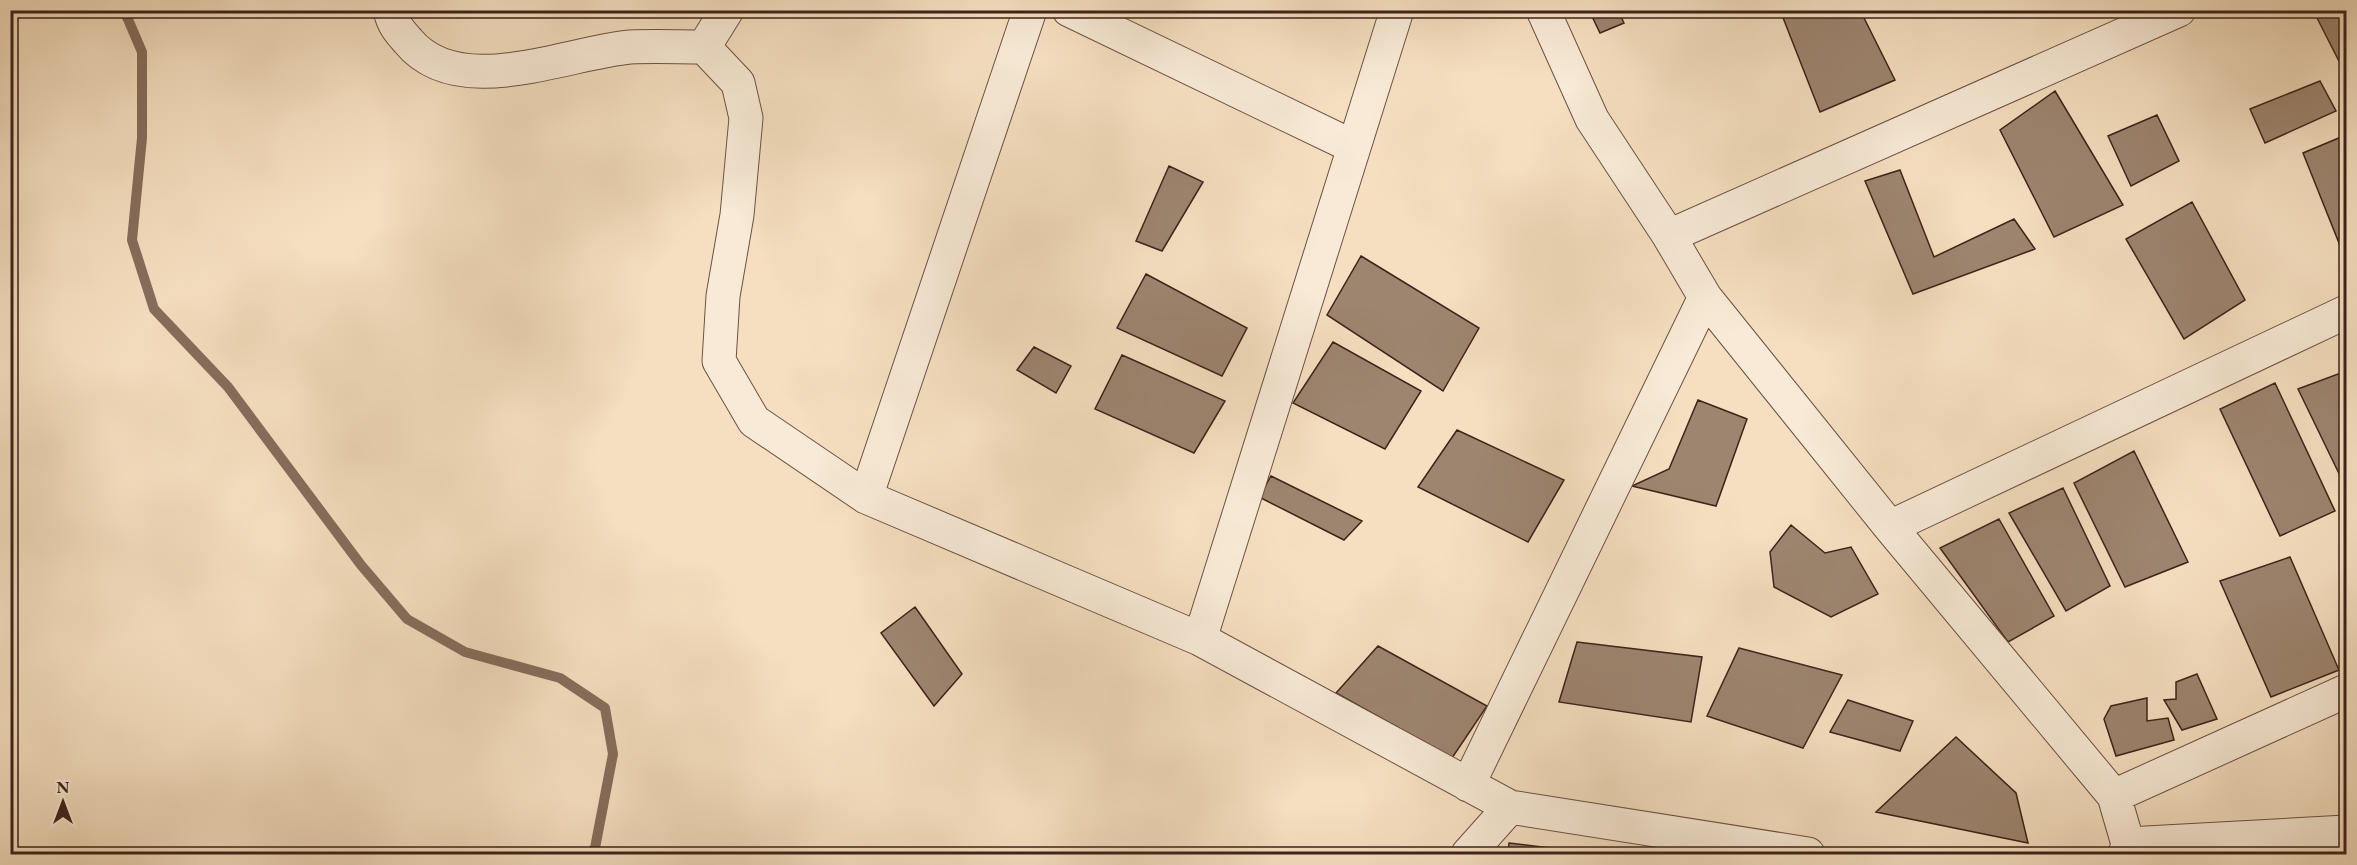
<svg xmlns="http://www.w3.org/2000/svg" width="2357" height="865" font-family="'EB Garamond',serif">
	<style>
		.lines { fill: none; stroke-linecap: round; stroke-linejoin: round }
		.stream { stroke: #866d5c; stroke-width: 10 }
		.building { fill: #9d8570; stroke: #3d231a; stroke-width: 1.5 }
		.minor-casing { stroke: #6b5244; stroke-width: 35 }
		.minor { stroke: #f8ead6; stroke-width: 33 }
	</style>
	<rect width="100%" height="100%" fill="#f5dfc0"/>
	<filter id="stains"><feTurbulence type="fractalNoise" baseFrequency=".00333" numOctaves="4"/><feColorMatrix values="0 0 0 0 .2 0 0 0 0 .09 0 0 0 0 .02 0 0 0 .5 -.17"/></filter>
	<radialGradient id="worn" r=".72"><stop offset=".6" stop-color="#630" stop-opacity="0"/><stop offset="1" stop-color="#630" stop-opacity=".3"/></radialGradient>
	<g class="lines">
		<!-- stream -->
		<path class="stream" d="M124,10L142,52V138L132,240L154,309L228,387L361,565L407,619L465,652L560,678L605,708L613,754L595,848L588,854"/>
	</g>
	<!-- building -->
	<path class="building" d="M1589,10H1618L1624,23L1600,33Z
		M1780,10H1860L1895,80L1820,112Z
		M2313,10H2346V72L2344,71Z
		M2320,81L2336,111L2265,143L2250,109Z
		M2055,91L2123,205L2054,237L2000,130Z
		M2157,115L2179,161L2131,186L2108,136Z
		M2346,135V246L2341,248L2303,153Z
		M1169,166L1203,182L1162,251L1136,241Z
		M1900,170L1934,257L2014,219L2035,249L1913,294L1865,181Z
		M2192,202L2245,300L2184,339L2126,239Z
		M1361,256L1479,328L1443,391L1327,315Z
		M1146,274L1247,328L1222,376L1117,328Z
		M1333,342L1421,391L1385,449L1293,403Z
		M1034,347L1071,366L1056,393L1017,370Z
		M1122,355L1225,401L1194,453L1095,409Z
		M2346,371V488L2298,389Z
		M2275,383L2335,511L2280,536L2220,409Z
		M1698,400L1747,419L1716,506L1632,486L1669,469Z
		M1457,430L1564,480L1528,542L1418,487Z
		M2134,451L2188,562L2125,587L2074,483Z
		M1271,476L1362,521L1344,540L1259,497Z
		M2063,488L2110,586L2066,611L2009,513Z
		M1999,519L2054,616L2008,642L1940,548Z
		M1791,525L1825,553L1851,547L1878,594L1831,617L1774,587L1770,552Z
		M2290,557L2339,670L2271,697L2220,581Z
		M915,607L962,674L934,706L881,633Z
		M1577,642L1702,657L1691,722L1559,702Z
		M1378,646L1487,706L1452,758L1336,693Z
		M1739,648L1842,675L1803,748L1707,716Z
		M2197,674L2217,719L2182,730L2164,700L2176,699V682Z
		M2147,698V721L2168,718L2174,740L2116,756L2104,719L2111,706Z
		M1848,700L1913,721L1900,751L1830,732Z
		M1956,737L2016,793L2028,843L1876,812Z
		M1509,843L1599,854H1508Z"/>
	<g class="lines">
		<!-- minor casing -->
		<g class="minor-casing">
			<path id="minor" d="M390,10C393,24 399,31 408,41C458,102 565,53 630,47C654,46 679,47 704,47L738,83L746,118L737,215L723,296L719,361L754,421L866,497L1200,639L1510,807L1808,854
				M1069,10L1354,147
				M1543,10L1592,119L1669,236L1705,297L1890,527L2114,796L2128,844L2125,854
				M704,47L727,10
				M1669,236L2179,10
				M866,497L1030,10
				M1890,527L2346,312
				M1200,639L1397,10
				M1468,785L1705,297
				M2114,796L2346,691
				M2128,844L2346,832
				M1468,854L1510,807"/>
		</g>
		<!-- minor -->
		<use href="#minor" class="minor"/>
	</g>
	<!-- margin -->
	<rect width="2357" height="865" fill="none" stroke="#f5dfc0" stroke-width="36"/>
	<rect x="12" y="12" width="2333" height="841" fill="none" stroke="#3d231a" stroke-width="3"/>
	<rect x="18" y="18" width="2321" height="829" fill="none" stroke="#3d231a" stroke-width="1.5"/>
	<!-- north arrow -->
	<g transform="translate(63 802)" stroke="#f8ead6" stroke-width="4.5" paint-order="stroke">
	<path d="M0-4.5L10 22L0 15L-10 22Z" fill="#3d231a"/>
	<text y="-9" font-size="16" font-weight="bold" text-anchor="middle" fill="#3d231a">N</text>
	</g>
	<rect width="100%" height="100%" filter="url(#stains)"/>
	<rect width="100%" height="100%" fill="url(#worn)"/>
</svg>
